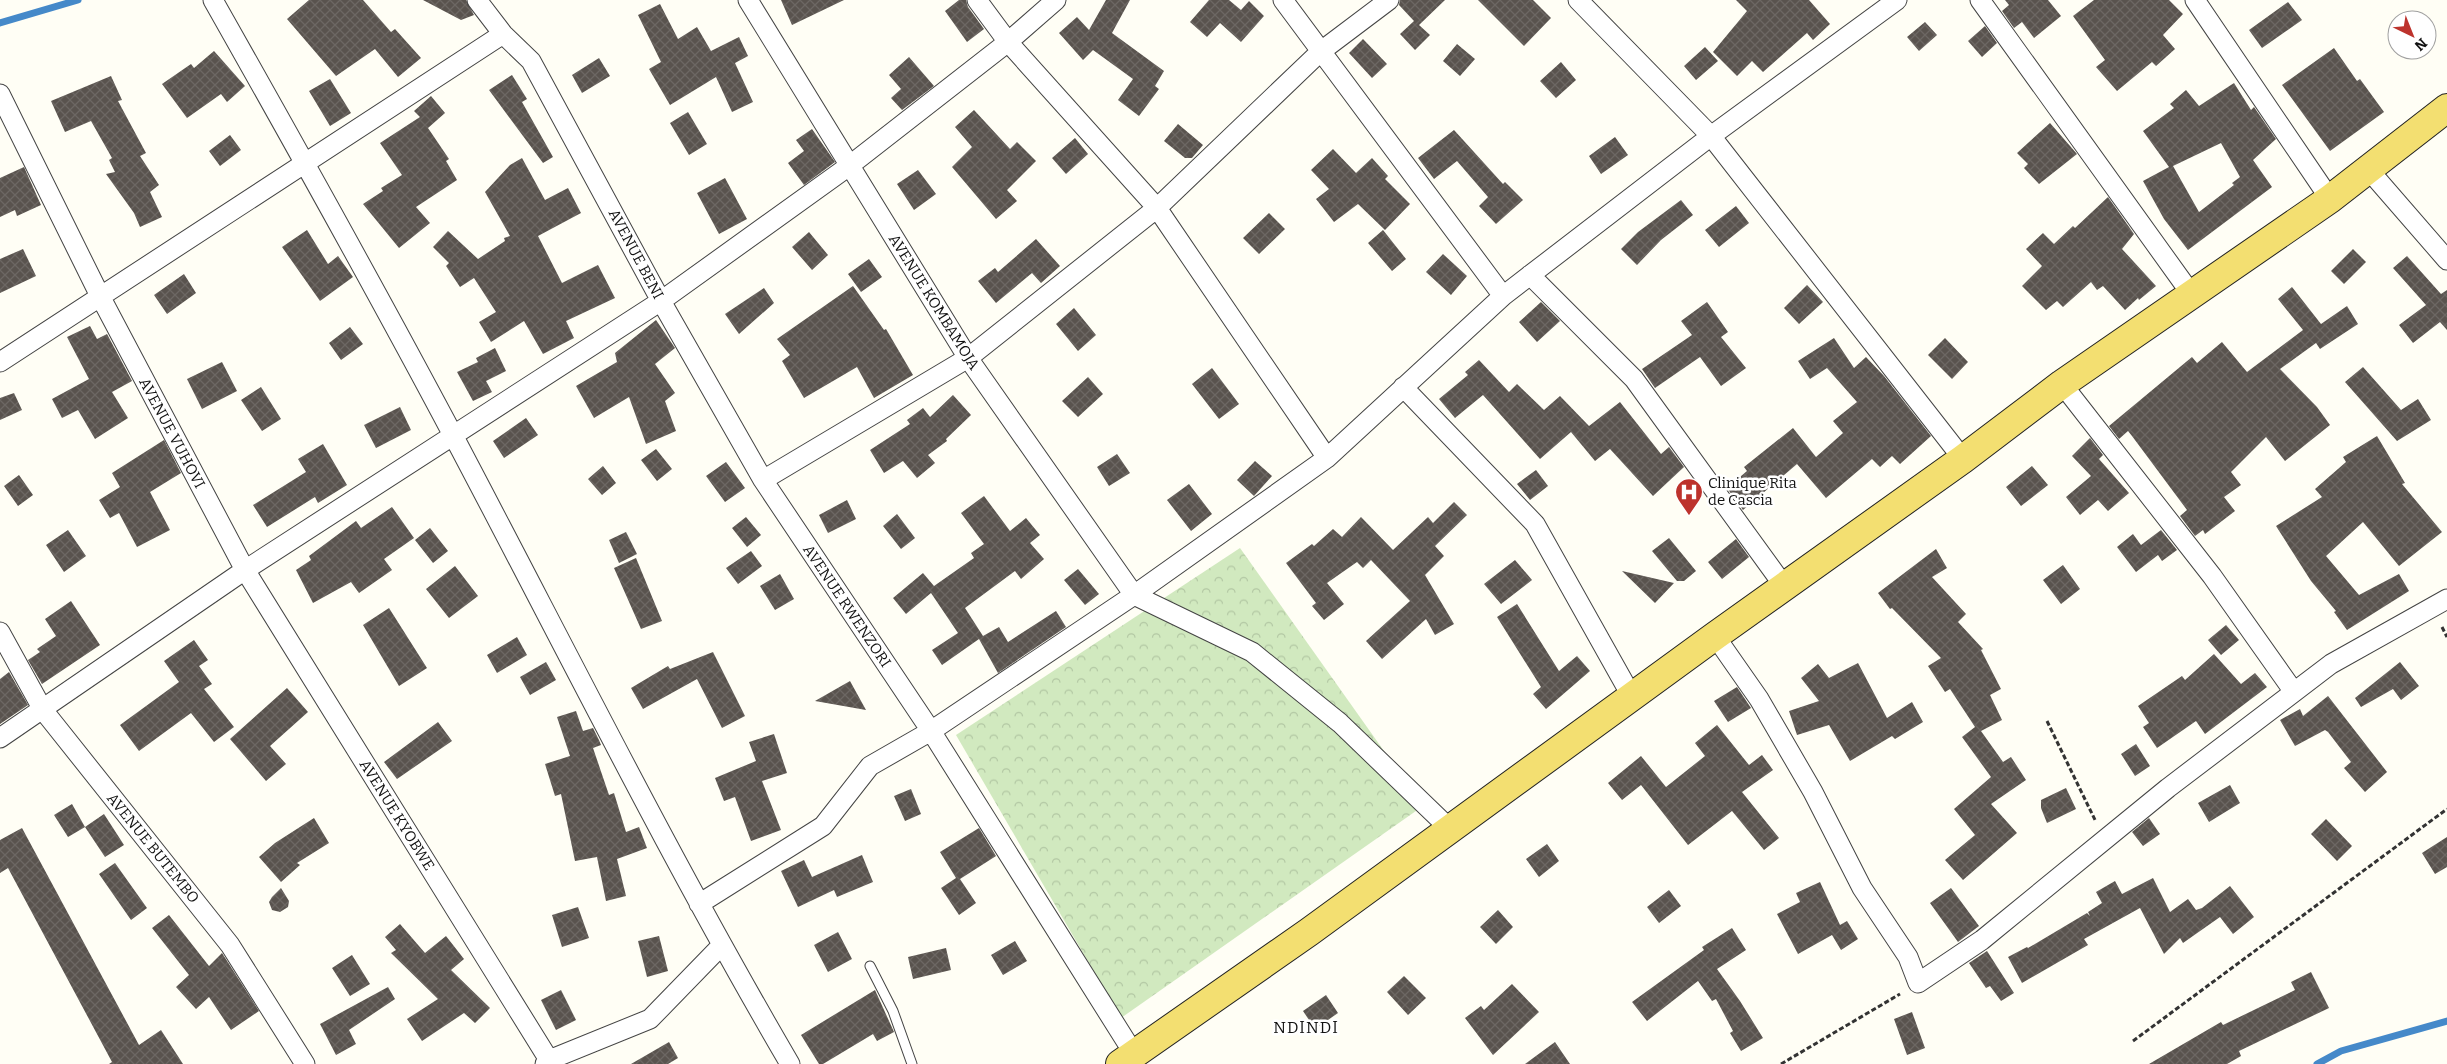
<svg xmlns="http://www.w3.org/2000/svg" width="2447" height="1064" font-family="Bitter,serif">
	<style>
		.park { fill: url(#park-crowns) }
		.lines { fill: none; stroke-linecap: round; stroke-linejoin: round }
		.stream { stroke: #4589c9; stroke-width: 7 }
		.building { fill: url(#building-cross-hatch); fill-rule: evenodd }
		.lane-casing { stroke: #444; stroke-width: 11 }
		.street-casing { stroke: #444; stroke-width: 21 }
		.primary-casing { stroke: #222; stroke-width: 30 }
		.path { stroke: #333; stroke-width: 3; stroke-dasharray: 5 2.5; stroke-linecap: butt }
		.lane { stroke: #fff; stroke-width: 9 }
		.street { stroke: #fff; stroke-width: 19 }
		.primary { stroke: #f3df71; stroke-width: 28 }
		.labels { text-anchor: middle; stroke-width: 5; stroke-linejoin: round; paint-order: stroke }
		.street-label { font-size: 15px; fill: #111; stroke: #fff }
		.poi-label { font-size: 15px; fill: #111; stroke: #fff; text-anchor: start }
		.neighbourhood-label { font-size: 16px; letter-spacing: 1px; fill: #111; stroke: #fff }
	</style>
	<defs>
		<pattern id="park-crowns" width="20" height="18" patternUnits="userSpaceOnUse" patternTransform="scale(1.25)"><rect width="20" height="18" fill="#d1e9bf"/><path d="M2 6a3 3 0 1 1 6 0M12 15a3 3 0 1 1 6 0" fill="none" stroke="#b2c7a3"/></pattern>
		<pattern id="building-cross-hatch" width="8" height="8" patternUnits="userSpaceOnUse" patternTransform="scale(1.25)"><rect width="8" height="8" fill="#59534e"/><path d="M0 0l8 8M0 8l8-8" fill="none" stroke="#6c6763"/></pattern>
	</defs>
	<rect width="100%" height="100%" fill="#fffef5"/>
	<!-- park -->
	<path class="park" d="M1240,548L1423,806L1121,1018L956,735Z"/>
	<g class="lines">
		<!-- stream -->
		<path class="stream" d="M0,23L78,0
			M2317,1064L2341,1051L2447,1021"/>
	</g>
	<!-- building -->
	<path class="building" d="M309,0H363L391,32L395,29L421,58L398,77L375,49L336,76L287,19Z
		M423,0H466L474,15L461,20Z
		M781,0H844L792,25Z
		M959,0H966L968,7L984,29L967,42L945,11Z
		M1106,0H1130L1112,33L1164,71L1155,86L1159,89L1139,116L1118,100L1133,79L1093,50L1083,60L1059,33L1077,17L1089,30Z
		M1209,0H1229L1241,10L1249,1L1264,16L1241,42L1220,23L1207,37L1190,22Z
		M1400,0H1445L1419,25L1430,35L1415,50L1400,34L1414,21L1399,5Z
		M1478,0H1533L1551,18L1524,46Z
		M1736,0H1809L1830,24L1813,40L1807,33L1763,72L1752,61L1737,76L1713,52L1747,11Z
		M2005,0H2048L2061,16L2034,38L2022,22L2014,28L2002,11L2009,5Z
		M2094,0H2169L2183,14L2163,35L2175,49L2156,66L2152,62L2117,91L2096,67L2105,60L2073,16Z
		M2288,2L2302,20L2262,48L2249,30Z
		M660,4L678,39L697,27L711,51L739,37L748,56L735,63L753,102L732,112L716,77L670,105L649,69L661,62L638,15Z
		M1925,22L1937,35L1919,51L1907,37Z
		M1985,26L1997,43L1982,57L1968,41Z
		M1363,39L1387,64L1372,78L1349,53Z
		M1457,44L1475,59L1460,76L1443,61Z
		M1705,47L1718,61L1696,80L1684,66Z
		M2334,48L2357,81L2360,79L2384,112L2330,151L2282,85Z
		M214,51L245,86L227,102L221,94L187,118L162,84L191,64L194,68Z
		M909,57L934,86L902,110L891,98L901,89L889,75Z
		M599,58L610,76L582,93L572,75Z
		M1561,62L1576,80L1556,98L1540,81Z
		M512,75L527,99L522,102L553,157L543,163L489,90Z
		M111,76L122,100L118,101L146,153L140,156L159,185L150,192L162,217L140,227L134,213L106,174L115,172L109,160L112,158L91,121L65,132L51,101Z
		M330,79L351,113L330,126L309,91Z
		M2234,83L2251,110L2254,107L2276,139L2253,160L2272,187L2188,250L2164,219L2143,181L2169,167L2143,131L2174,108L2170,104L2186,90L2199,106ZM2221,143L2240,177L2232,183L2234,185L2199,212L2173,166Z
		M431,96L445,113L428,128L449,159L446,161L457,180L416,207L430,223L399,248L363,204L383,191L381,188L402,175L380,143L420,117L414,111Z
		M974,110L1010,149L1017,142L1036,161L1007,190L1017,201L996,219L952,167L972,147L955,127Z
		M688,112L707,144L689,155L670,123Z
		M2050,123L2077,154L2039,184L2024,168L2028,164L2017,153Z
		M1178,124L1203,145L1192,158H1185L1164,141Z
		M812,129L835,162L804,185L788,163L804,151L796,140Z
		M1454,130L1503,184L1505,182L1523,200L1496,224L1479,206L1488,197L1457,161L1434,179L1418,158Z
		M230,135L241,150L220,166L209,151Z
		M1615,137L1628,155L1601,174L1589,156Z
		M1075,138L1088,154L1066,174L1052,158Z
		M1333,149L1356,173L1372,158L1388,176L1385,179L1410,204L1385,230L1358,204L1334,222L1316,199L1329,189L1311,170Z
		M522,158L545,200L568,188L581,213L538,236L562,283L598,265L615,298L566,321L574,338L543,354L524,321L491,342L479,322L496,312L474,278L460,287L446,266L449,263L433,247L448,231L478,259L505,241L504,238L510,236L485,192L510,165Z
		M24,167L41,205L17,216L15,210L0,217V178Z
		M918,170L936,194L914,210L897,184Z
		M725,178L747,219L719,234L697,193Z
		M2108,197L2134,234L2122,249L2156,286L2139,300L2138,298L2125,310L2103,286L2097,290L2091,282L2063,307L2057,301L2046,310L2022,286L2042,266L2026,249L2043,233L2054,244L2073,226L2075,228Z
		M1681,200L1693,215L1661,240L1637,265L1621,249L1638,232Z
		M1736,206L1749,223L1719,247L1705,230Z
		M1269,213L1285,229L1259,254L1243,238Z
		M307,230L328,264L338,256L353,277L320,301L282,247Z
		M1383,230L1406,259L1392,271L1368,243Z
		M809,232L828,255L812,270L792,247Z
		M1036,239L1060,266L1041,283L1032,273L996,303L978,281L995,268L998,272Z
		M23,249L36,276L0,293V259Z
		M2353,249L2366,262L2344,284L2331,271Z
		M1443,254L1467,276L1451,295L1426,272Z
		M2407,256L2441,294L2447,290V330L2440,322L2413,343L2399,325L2426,305L2393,268Z
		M869,259L882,277L861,292L848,274Z
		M184,274L196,293L167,314L154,295Z
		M1807,285L1823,302L1799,324L1784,308Z
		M853,286L884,330L886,329L913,375L874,398L857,367L804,398L782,361L790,355L777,339Z
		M2292,287L2321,324L2347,306L2358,324L2320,349L2316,343L2280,369L2317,407L2330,425L2285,461L2266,437L2231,472L2241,485L2224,497L2235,511L2205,534L2203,530L2195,536L2180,516L2187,510L2132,436L2128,431L2119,439L2109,426L2192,357L2197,363L2222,342L2247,372L2303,330L2278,299Z
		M764,288L774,303L739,334L725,314Z
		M1541,302L1560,321L1537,342L1519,322Z
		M1707,302L1728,332L1721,337L1746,368L1721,386L1700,357L1655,388L1642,369L1692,335L1681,321Z
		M1074,308L1096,335L1078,351L1056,324Z
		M656,320L675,348L655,364L675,393L665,401L676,431L646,444L629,397L594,418L576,386L617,362L615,353Z
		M90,326L97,339L107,334L132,381L112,392L128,418L95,439L78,410L62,418L52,399L89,379L67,337Z
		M350,327L363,344L341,360L329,343Z
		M1834,338L1854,368L1866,357L1884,376L1931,436L1900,464L1892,456L1880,467L1872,459L1826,498L1797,464L1743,510L1727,488L1747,471L1744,467L1793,428L1816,457L1843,433L1833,421L1857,402L1827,368L1810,379L1798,361Z
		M1945,338L1968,362L1952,379L1928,355Z
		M495,348L506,371L486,381L492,392L473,401L457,372L478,362L476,358Z
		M1479,360L1509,392L1517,384L1544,410L1560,396L1589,426L1620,402L1661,454L1669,447L1684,467L1653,496L1610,449L1595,461L1571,432L1540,459L1483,395L1455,418L1439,399L1468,375L1465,372Z
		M222,362L237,391L202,409L187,379Z
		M2363,367L2401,410L2418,399L2431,420L2397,441L2345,382Z
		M1212,368L1239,404L1219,419L1192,384Z
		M1088,377L1103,394L1078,417L1062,401Z
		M261,387L281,419L262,431L241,400Z
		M14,393L22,410L0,420V398Z
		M953,395L971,415L946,439L947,441L928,455L935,463L917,478L903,461L884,473L870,450L910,424L907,420L923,408L930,417Z
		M400,407L411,430L376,448L364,425Z
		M526,418L538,435L504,458L493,441Z
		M2377,436L2405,483L2402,484L2442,532L2399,566L2363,522L2326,556L2359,595L2399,574L2409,591L2347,630L2334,612L2336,611L2311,581L2276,526L2322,497L2315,489L2346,462L2343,457Z
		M2090,438L2103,455L2099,459L2129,493L2108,511L2098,500L2080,515L2066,497L2091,476L2072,456Z
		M164,440L181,473L150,492L170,530L137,547L119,513L110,518L99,500L120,487L112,473Z
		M323,444L347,485L318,503L315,497L267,527L253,505L306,472L298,459Z
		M656,449L672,469L657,481L641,460Z
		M1117,454L1130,473L1109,486L1097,467Z
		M1255,461L1272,476L1254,496L1237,480Z
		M726,462L745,488L725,502L706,476Z
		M603,466L616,483L602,495L588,479Z
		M2032,466L2048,485L2021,506L2006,487Z
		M1536,470L1548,486L1530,500L1517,484Z
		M19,475L33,495L18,506L4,486Z
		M1189,484L1212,514L1191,531L1167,500Z
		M984,496L1010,531L1026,518L1040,535L1030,543L1044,559L1021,579L1015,571L965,608L983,636L999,627L1008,642L1056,611L1066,627L998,673L979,639L942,665L932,650L958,633L931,593L906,614L893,598L923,573L934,586L974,558L971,553L984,544L961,513Z
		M847,500L856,519L828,533L819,515Z
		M1454,502L1467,515L1435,546L1444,556L1425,575L1454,624L1435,635L1426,619L1382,659L1366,641L1410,601L1371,560L1363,568L1357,562L1327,583L1344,604L1324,620L1312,606L1316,603L1286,563L1312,544L1314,546L1333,529L1342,537L1361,517L1393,550L1428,517L1433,523Z
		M392,507L414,538L384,559L392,570L359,593L351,582L313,603L296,570L311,560L309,556L356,521L361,528Z
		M897,514L915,538L901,549L883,526Z
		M746,517L761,535L747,547L732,528Z
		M430,528L448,551L433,563L415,540Z
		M68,530L86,556L64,572L46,545Z
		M2161,530L2177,550L2162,561L2158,555L2136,572L2117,547L2133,534L2141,545Z
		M626,532L637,554L619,563L609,540Z
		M1669,538L1696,571L1684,581H1677L1652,551Z
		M1736,539L1749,557L1722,579L1708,562Z
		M1936,549L1947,568L1932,577L1966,614L1958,622L1983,649L1981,650L2001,689L1990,695L2002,720L1981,731L2003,762L2011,757L2026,780L1991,804L2017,833L1963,880L1945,860L1975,835L1954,809L1991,777L1962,737L1975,727L1950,689L1945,692L1928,666L1941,658L1892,608L1890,609L1878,593Z
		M751,551L762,566L738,584L726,568Z
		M636,558L662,621L641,629L614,568Z
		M1515,560L1532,580L1501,604L1484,584Z
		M2063,565L2080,589L2061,604L2043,580Z
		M455,566L478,596L449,618L426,589Z
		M1078,569L1099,594L1085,605L1064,580Z
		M1622,571L1674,583L1655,603Z
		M780,574L794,599L775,610L760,586Z
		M71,601L100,645L42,684L28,660L40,652L37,649L56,636L45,619Z
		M1517,604L1559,671L1577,656L1590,671L1546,709L1533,694L1541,687L1497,617Z
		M389,608L427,668L399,686L363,625Z
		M2226,625L2239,640L2221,655L2208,640Z
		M517,637L527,655L497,673L487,655Z
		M194,640L208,660L199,666L212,684L204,689L234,727L214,742L191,713L139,751L120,725L179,682L164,661Z
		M713,652L745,716L722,728L697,679L643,709L631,688L668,666L670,669Z
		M2214,654L2241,684L2255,673L2267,687L2205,734L2196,721L2157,748L2143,727L2149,723L2138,706L2182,676L2185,680Z
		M546,662L556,680L530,695L520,677Z
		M2400,662L2419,686L2401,700L2393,689L2361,707L2355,698Z
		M1858,663L1887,718L1912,702L1923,722L1895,739L1892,736L1850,761L1829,725L1797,735L1789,711L1819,701L1801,678L1818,664L1829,678Z
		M9,672L28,705L0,724V679Z
		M850,681L866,710L815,701Z
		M1737,687L1751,708L1728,722L1714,701Z
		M287,688L308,712L270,746L286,764L266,781L230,739Z
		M2328,696L2387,772L2365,792L2344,768L2351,762L2328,732L2325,730L2295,746L2280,720L2300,709L2303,716Z
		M576,711L583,731L593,728L599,740L601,745L593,748L609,795L614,793L626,832L639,827L647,848L617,859L626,896L606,901L597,857L575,861L561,794L555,796L545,764L570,756L557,717Z
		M438,722L452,741L397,779L384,762Z
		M1717,725L1749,765L1762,755L1773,770L1742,792L1779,838L1764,850L1732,811L1688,845L1641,785L1622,800L1608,783L1641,756L1666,787L1705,756L1695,743Z
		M774,734L787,773L762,781L781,830L751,841L735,797L724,801L715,778L756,761L749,742Z
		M2136,744L2150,766L2135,776L2121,754Z
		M2230,785L2240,803L2209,822L2198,803Z
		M2066,788L2076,809L2047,823L2041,808V800Z
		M911,789L921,814L905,821L894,796Z
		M72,804L85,827L68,837L54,815Z
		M104,814L124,845L105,857L85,827Z
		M314,818L329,843L297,863L300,865L281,882L259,857L275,843Z
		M2149,818L2160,834L2143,846L2132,832Z
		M2326,819L2352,846L2337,861L2311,834Z
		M22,828L139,1045L161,1030L183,1064H109L112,1062L8,868L0,873V840Z
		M979,828L996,856L960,879L976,903L959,915L941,888L956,878L940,852Z
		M2447,837V867L2435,874L2422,853Z
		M1547,844L1559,861L1539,877L1526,859Z
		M862,855L873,882L837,897L834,890L798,907L781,871L804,860L812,877Z
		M115,863L147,908L131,920L99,874Z
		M2153,878L2170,912L2188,899L2196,910L2202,908L2230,886L2254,917L2233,934L2220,917L2183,943L2180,938L2164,954L2140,908L2084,939L2088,945L2022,983L2008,957L2027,947L2028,948L2087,913L2090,916L2088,912L2102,903L2096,892L2115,881L2122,894Z
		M1820,882L1840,925L1847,921L1858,939L1841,950L1832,935L1798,954L1777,914L1800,902L1796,893Z
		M281,888L289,901L288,907L280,912L272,910L269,902L272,897Z
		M1951,888L1979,926L1958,942L1930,903Z
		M1669,890L1681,906L1659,923L1647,907Z
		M578,907L589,938L562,947L552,915Z
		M1498,910L1513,927L1496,944L1480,927Z
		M169,915L209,966L222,953L259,1011L231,1030L209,997L196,1009L176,987L189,975L152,928Z
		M400,924L425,953L446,936L464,959L451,970L490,1008L475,1023L464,1013L422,1041L407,1019L438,999L391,953L396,950L385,937Z
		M1732,928L1746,950L1717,969L1740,1001L1763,1038L1741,1051L1730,1033L1733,1031L1716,999L1712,1001L1698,981L1647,1021L1632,1002L1704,950L1702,947Z
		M838,932L852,959L828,972L814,945Z
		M659,936L668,971L647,977L638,941Z
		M1015,941L1027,961L1003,975L991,955Z
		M946,948L951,970L913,979L908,957Z
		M1987,951L2014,993L2001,1001L1990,986L1986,988L1969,963Z
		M352,955L370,984L350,996L332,968Z
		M2311,972L2329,1008L2239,1051L2241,1056L2227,1064H2149L2221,1022L2223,1025L2295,990L2291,982Z
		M1404,976L1426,998L1408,1015L1387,992Z
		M1512,984L1539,1012L1493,1055L1465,1018L1481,1006L1484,1010Z
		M388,987L395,999L349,1030L356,1044L336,1055L320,1024Z
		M561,990L576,1020L556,1030L541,1000Z
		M875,990L894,1032L877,1041L873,1034L823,1064H819L801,1035Z
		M1326,995L1338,1013L1315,1029L1303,1011Z
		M1912,1012L1925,1048L1907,1055L1894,1019Z
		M669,1042L678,1058L668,1064H631Z
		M1555,1042L1570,1064H1525Z"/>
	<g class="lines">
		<!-- lane casing -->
		<g class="lane-casing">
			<path id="lane" d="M870,966L893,1011L912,1064"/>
		</g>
		<!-- street casing -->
		<g class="street-casing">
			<path id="street" d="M213,0C295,145 376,290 454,437C565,647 670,859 790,1064
				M477,0L503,34L531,61L661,301L763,480L931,731L1134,1054
				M748,0L968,358L1134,595L1252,652L1340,723L1450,829
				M977,0L1008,42L1157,208L1327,458
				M1283,0L1503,296
				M1578,0L1711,136L1963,459
				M1980,0L2192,295
				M2195,0L2330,199
				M0,94L100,296L245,570L549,1060
				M2368,169L2447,260
				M1530,275L1634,379L1784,586
				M0,362L503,34
				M2062,384L2212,576L2294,692
				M1403,387L1535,524L1632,697
				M763,480L968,358L1157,208L1320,52L1389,0
				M0,632L43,710L230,945L305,1064
				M1715,636L1759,699L1813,792L1862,888L1908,957L1918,983L1982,940L2168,788L2331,664L2447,599
				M0,738L245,570L661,301L849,166L1008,42L1056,0
				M699,904L823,826L870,766L931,731L1134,595L1327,458L1503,296L1711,136L1897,0
				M545,1064L549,1060L650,1019L721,946"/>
		</g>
		<!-- primary casing -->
		<g class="primary-casing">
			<path id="primary" d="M1120,1064L1309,932L1715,636L1963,459L2062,384L2330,199L2447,108"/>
		</g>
		<!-- path -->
		<path class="path" d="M2442,627L2447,637
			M2047,721L2096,822
			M2133,1041L2447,809
			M1781,1064L1900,994"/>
		<!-- lane -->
		<use href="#lane" class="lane"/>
		<!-- street -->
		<use href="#street" class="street"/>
		<!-- primary -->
		<use href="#primary" class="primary"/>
	</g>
	<!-- icons -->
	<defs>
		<g id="hospital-pin" transform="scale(1.4375)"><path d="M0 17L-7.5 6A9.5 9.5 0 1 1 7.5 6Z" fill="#bd332d" stroke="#fff"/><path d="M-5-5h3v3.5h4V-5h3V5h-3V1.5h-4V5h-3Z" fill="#fff"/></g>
	</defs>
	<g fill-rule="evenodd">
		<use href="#hospital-pin" x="1689" y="492"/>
	</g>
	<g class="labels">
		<!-- street labels -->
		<g class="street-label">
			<text transform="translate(636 254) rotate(62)" y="5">AVENUE BENI</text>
			<text transform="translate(934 302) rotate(58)" y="5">AVENUE KOMBAMOJA</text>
			<text transform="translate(172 433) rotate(62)" y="5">AVENUE VUHOVI</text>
			<text transform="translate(847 606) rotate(56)" y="5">AVENUE RWENZORI</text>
			<text transform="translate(397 815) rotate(58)" y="5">AVENUE KYOBWE</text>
			<text transform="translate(153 848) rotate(51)" y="5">AVENUE BUTEMBO</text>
		</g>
		<!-- poi labels -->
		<g class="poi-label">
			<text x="1708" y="488">Clinique Rita<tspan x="1708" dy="17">de Cascia</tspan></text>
		</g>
		<!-- neighbourhood labels -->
		<g class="neighbourhood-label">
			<text x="1306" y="1033">NDINDI</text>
		</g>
	</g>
	<!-- north arrow -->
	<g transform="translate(2412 35) rotate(137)"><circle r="24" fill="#ffffff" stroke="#a0a0a0"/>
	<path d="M0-4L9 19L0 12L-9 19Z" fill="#bd332d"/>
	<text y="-8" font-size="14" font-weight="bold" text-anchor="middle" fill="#111111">N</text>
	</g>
</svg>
